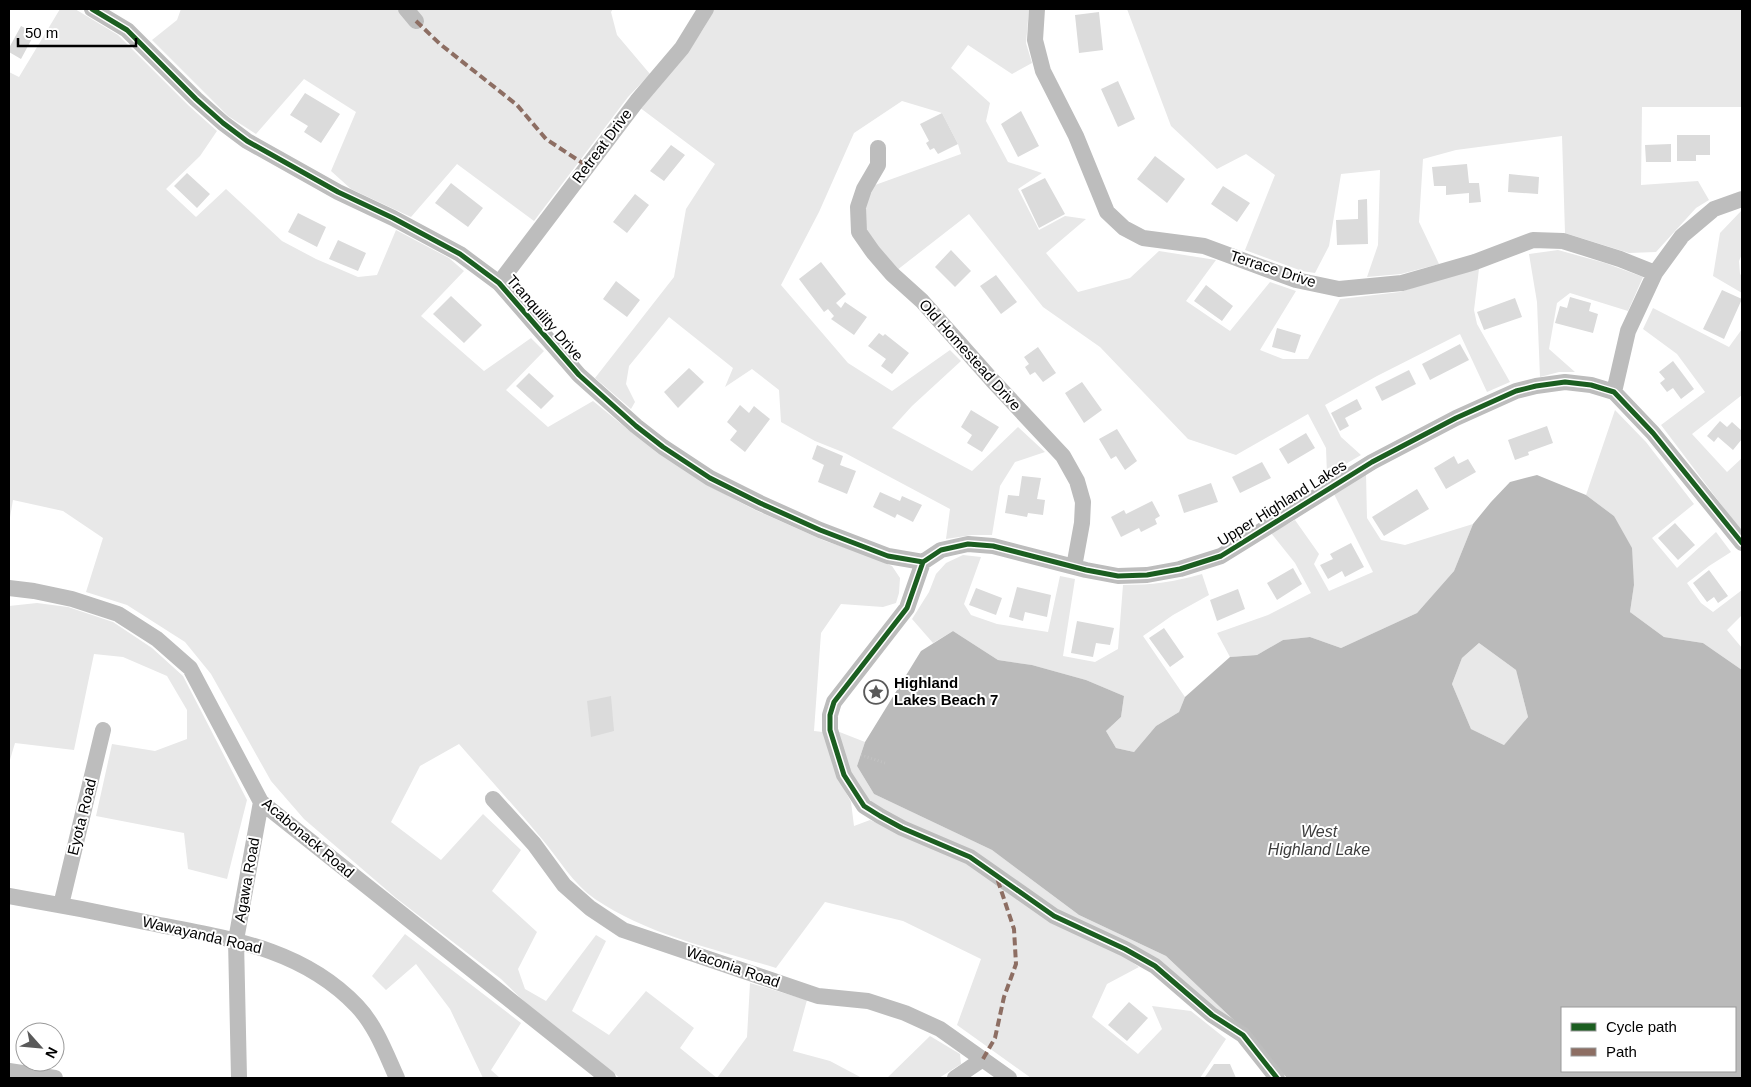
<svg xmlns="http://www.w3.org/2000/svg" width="1751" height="1087" font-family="Helvetica,sans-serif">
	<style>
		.green { fill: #e8e8e8 }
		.water { fill: #bababa; fill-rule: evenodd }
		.building { fill: #dbdbdb }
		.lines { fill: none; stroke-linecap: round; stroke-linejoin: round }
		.path { stroke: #c2c2c2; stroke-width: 3; stroke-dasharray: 1 2.5; stroke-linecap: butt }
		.minor { stroke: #bdbdbd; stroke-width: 16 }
		.quiet { stroke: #8d6e63; stroke-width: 4; stroke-dasharray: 8 4; stroke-linecap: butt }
		.cycleway-casing { stroke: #fff; stroke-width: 8 }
		.cycleway { stroke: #1b5e20; stroke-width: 5 }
		.labels { text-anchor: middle; stroke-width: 4; stroke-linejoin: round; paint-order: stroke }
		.street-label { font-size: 15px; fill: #000; stroke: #fff }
		.poi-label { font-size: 15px; font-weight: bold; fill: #000; stroke: #fff; text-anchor: start }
		.water-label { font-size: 16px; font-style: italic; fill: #3d3d3d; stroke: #fff }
	</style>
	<rect width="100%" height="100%" fill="#fff"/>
	<!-- green -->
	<path class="green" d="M60,9H75L118,35L188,105L217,131L200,156L166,189L196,217L226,189L282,241L316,259L358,277L377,275L396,230L449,258L464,271L421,316L484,371L531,338L544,351L506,390L548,427L593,401L631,432L707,485L755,510L825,541L867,555L892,566L900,578L899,593L896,603L883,607L841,604L821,633L814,731L823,732L837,776L851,802L854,826L870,820L962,861L1119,953L1139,967L1107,984L1092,1017L1138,1054L1162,1029L1152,1006L1191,1011L1226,1039L1200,1078H1031L957,1025L981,959L903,921L825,902L776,968C715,949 648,935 595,899C573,884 559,859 542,839C515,807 487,776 459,744L420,766L391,822L441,860L483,814L521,850L492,891L537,932L518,969L525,989L546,1001L596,935L606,941L572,1011L609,1035L646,991L694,1028L680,1048L717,1078L747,1037L750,983L807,1000L793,1051L830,1061L862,1078H620L538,1015L501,979L396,898L304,819L271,781L211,674L185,642L127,605L86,592L103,538L63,511L13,500L9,523V72L19,77Z
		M181,9H613L611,12L617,35L650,74L628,97L534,221L457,164L411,217L351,189L331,171L356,112L304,79L256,134L228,116L152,40L177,20Z
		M714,9H1029L1026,43L1032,63L1012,74L968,45L951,68L990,103L986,121L1008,162L1042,173L1018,189L1039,230L1065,216L1086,219L1046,253L1078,292L1130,278L1159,251L1216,260L1186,301L1230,331L1270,282L1296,291L1260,350L1283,359H1308L1340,299L1400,292L1442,278L1479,269L1474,310L1477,324L1510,382L1487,392L1460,334L1377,376L1325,405L1341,437L1361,455L1327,475L1326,448L1308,414L1236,455L1188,439L1100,347L1043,307L969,214L892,274L859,232L864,189L961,154L958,144L942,113L902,101L854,133L819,212L781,285L848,363L892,391L950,350L961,361L912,406L892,428L972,471L1018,427L1045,452L1015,462L1000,486L992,535H972L946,539L950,509L845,453L815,441L781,422L779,390L752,369L725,387L733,368L669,317L629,366L626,384L635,402L631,409L595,378L674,277L686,209L715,164L639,107C666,76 697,46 714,9Z
		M1127,9H1594L1603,10L1604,9H1742V107H1642L1641,185L1698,181L1709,200L1696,208L1656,252L1629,253L1565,233L1562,136L1456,150L1423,159L1419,222L1439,264L1401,274L1367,277L1378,245L1380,170L1341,174L1329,246L1315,273L1302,271L1245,250L1275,175L1246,154L1217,169L1171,126Z
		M1742,210V254L1739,261L1740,274L1742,276V293L1713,276L1720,233Z
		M1558,250L1605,263L1643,277L1628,311L1570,293L1557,303L1549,349L1575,372H1559L1540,377L1537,302L1529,254Z
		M1653,308L1729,347L1742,329V395L1692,434L1727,472L1742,458V532L1661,425L1705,392L1677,354L1643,329Z
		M1615,410L1646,442L1694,504L1652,538L1677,568L1716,532L1731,552L1709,566L1687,583L1701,603L1713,612L1742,590V615L1727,630L1742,648V670L1703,643L1664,637L1630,612L1634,585L1614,516L1586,495Z
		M1366,473L1367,518L1381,540L1405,545L1473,524L1454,571L1417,613L1341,648L1310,637L1283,640L1257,655L1230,657L1217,633L1268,615L1311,593L1295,563L1271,533L1295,520L1319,554L1314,564L1329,591L1373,572L1334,494Z
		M963,555L981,557L964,604L971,615L997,624L1048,632L1060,576L1075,579L1063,656L1095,662L1118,649L1123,585C1152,585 1174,582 1202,574L1209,595L1173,615L1143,636L1185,697L1179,712L1156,726L1134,752L1116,748L1106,731L1121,717L1124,696L1086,680L1032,665L998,660L953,631L933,643L912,619L929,592L936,574L946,563Z
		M37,603L68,607L113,622L152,648L183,676L247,800L227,879L188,869L184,833L96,816L112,744L155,751L187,739V710L167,676L123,657L94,654L74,750L15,743L9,763V606Z
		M1479,643L1516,670L1528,717L1504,745L1471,729L1452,684L1462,658Z
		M837,731L865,742L857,766L874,794L992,850L1079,915L1166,956L1239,1025L1096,931L905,824L868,800L850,772Z
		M405,934L521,1023L491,1070L500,1078H483L450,1009L416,964L386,990L372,976Z
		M930,1036L960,1054L961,1064L939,1078H887Z"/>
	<!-- water -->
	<path class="water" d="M1537,475L1586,495L1614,516L1632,548L1634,585L1630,612L1664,637L1703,643L1742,670V1078H1287L1239,1025L1166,956L1079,915L992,850L874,794L857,766L865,742L921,651L953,631L998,660L1032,665L1086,680L1124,696L1121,717L1106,731L1116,748L1134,752L1156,726L1179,712L1185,697L1230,657L1257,655L1283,640L1310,637L1341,648L1417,613L1454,571L1473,524L1491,502L1510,482ZM1479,643L1516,670L1528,717L1504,745L1471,729L1452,684L1462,658ZM1562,1008H1735V1071H1562Z"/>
	<!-- building -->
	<path class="building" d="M1099,12L1103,50L1079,53L1075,15Z
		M21,26L35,33L21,59L9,52V48Z
		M1118,81L1135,119L1118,127L1101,89Z
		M305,93L340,114L321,143L304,132L308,126L290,115Z
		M1021,111L1039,146L1018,157L1001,124Z
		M942,113L958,144L938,154L934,148L930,150L926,143L929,141L920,124Z
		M1677,135H1710V155H1696V161H1677Z
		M1671,144V162H1646L1645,145Z
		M671,145L685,155L664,181L650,171Z
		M1155,156L1185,179L1167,203L1137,179Z
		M1467,164L1469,183H1479L1481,202L1469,203V193L1446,195V186H1434L1432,167Z
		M187,173L210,194L197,208L174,186Z
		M1509,174L1539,177L1538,194L1508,192Z
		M1045,178L1065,214L1039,228L1021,190Z
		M451,183L483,208L468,227L435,203Z
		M1223,186L1250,203L1237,222L1211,204Z
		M635,194L649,205L627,233L613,222Z
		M1367,199L1368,244L1337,245L1336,220L1358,219V200Z
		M298,213L326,227L317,247L288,232Z
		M338,240L366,253L358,271L329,259Z
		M951,250L971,271L955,287L935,267Z
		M821,262L846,294L836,303L841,308L845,302L867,317L854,335L831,319L834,316L828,309L824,312L799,279Z
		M996,275L1017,302L1001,314L980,286Z
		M616,281L640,300L627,317L603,299Z
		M1206,285L1233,306L1222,321L1194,301Z
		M1722,290L1742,299L1724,339L1703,329Z
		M451,296L482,325L464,343L433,314Z
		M1570,297L1591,303L1589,311L1598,314L1593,333L1555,323L1560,306L1567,308Z
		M1515,298L1522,317L1484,330L1477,312Z
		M1277,328L1301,335L1295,353L1272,347Z
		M879,333L883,336L885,334L909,353L892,374L881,366L886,359L868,346Z
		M1460,344L1469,360L1430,380L1422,364Z
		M1038,347L1056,373L1043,382L1035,372L1030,375L1025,367L1029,364L1024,357Z
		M1673,361L1694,389L1681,399L1673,388L1667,392L1660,383L1665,379L1659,372Z
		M689,368L704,382L678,408L664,392Z
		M1409,370L1416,384L1382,401L1375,387Z
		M529,373L554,396L541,409L516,386Z
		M1082,382L1102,410L1084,423L1065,393Z
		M1357,399L1362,409L1345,418L1349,426L1340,431L1331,413Z
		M740,405L749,413L754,406L770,419L745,452L730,440L737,431L727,422Z
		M971,410L999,427L982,452L967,443L972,435L961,427Z
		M1720,421L1727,427L1732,422L1742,431V439L1733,450L1718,437L1714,442L1707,436Z
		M1547,426L1553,443L1528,452L1529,455L1515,460L1508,440Z
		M1117,429L1137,461L1125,470L1116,456L1111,459L1099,439Z
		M1306,433L1315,448L1288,464L1279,449Z
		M817,445L843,456L840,465L856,471L847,494L818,482L824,465L812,459Z
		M1454,456L1458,464L1468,459L1476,472L1446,489L1434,468Z
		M1262,462L1271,478L1240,493L1232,477Z
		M1022,476L1041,478L1037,499L1045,500L1043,515L1028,513L1027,517L1005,513L1008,495L1019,496Z
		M1211,483L1218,502L1184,513L1178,495Z
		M1417,489L1429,509L1384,536L1372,517Z
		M880,492L900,501L902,496L922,505L913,522L897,514L895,518L873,507Z
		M1152,501L1160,516L1155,519L1157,524L1141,532L1139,528L1121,537L1111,517L1124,510L1126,514Z
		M1675,523L1695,545L1678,560L1658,538Z
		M1351,543L1364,567L1345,577L1342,571L1328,579L1320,565L1333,559L1330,554Z
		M1293,568L1302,584L1277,600L1267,583Z
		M1709,570L1728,596L1718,603L1714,597L1707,602L1693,583Z
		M1017,587L1051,595L1047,617L1025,612L1023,621L1009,617Z
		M976,588L1002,598L996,615L969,605Z
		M1238,589L1245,609L1217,621L1210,600Z
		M1077,621L1114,628L1110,645L1096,643L1093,657L1071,653Z
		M1164,628L1184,657L1170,667L1149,638Z
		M611,696L614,731L591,737L587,701Z
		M1129,1002L1148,1018L1127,1041L1108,1025Z
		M1214,1064H1230L1236,1078H1205V1077Z"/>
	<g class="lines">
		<!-- path -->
		<path class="path" d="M861,755L885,763"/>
		<!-- minor -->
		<path class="minor" d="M92,9L127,30L196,99L223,123L247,141L338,192L393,218L460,254L499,283L579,375L636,426L663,447L710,478L760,503L820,530L888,556L923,562
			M406,9L416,21
			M1037,9L1035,40L1043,71L1076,136L1107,212L1124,228L1143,238L1204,246L1296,280L1339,289L1402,283L1475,262L1533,240L1563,241L1620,259L1655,273
			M878,148V165L864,189L858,207L859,232L873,252L892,274L922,301L992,380L1063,456L1077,481L1083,502L1082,523L1074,567
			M499,283L637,101L682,48L706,9
			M1614,392L1628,331L1655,273L1682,236L1714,209L1742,199
			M9,588L34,591L72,599L118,614L157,639L190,668L261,802L608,1078
			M493,799L534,844L564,885L590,908L623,930L818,996L868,1001L905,1013L940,1029L1009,1078
			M9,896C56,904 103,913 150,923C225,938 301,947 357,1006C376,1026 386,1054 397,1078
			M61,905L103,730
			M9,1071L55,1078
			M239,1078L236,940L261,802
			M955,1078L983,1059
			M1277,1078L1243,1035L1212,1015L1155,966L1125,949L1054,916L970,857L902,828L880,816L864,806L844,775L830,730V715L834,702L907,608L923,562L941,550L968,544L993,546L1086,570L1118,576L1147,575L1180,569L1221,556L1372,462L1456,418L1516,391L1536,386L1565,382L1591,385L1614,392L1653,433L1742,543"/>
		<!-- quiet -->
		<path class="quiet" d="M416,21L440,44L517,105L546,139L587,166
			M983,1059L995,1038L1004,997L1016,964L1014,929L996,875"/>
		<!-- cycleway casing -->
		<g class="cycleway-casing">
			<path id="cycleway" d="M92,9L127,30L196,99L223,123L247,141L338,192L393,218L460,254L499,283L579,375L636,426L663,447L710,478L760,503L820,530L888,556L923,562
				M1277,1078L1243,1035L1212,1015L1155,966L1125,949L1054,916L970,857L902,828L880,816L864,806L844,775L830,730V715L834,702L907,608L923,562L941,550L968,544L993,546L1086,570L1118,576L1147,575L1180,569L1221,556L1372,462L1456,418L1516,391L1536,386L1565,382L1591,385L1614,392L1653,433L1742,543"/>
		</g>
		<!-- cycleway -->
		<use href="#cycleway" class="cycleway"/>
	</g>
	<!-- icons -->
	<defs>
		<g id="sight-ring" transform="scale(1.25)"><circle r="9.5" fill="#fff" stroke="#595959" stroke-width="1.5"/><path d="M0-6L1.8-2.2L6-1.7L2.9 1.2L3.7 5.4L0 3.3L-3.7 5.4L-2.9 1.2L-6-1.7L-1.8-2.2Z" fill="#595959"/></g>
	</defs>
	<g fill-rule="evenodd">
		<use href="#sight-ring" x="876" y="692"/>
	</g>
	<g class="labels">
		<!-- street labels -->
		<g class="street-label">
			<text transform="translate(602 146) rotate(-53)" y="5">Retreat Drive</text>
			<text transform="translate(1273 269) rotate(18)" y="5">Terrace Drive</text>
			<text transform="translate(545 318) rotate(49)" y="5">Tranquility Drive</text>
			<text transform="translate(970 355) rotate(48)" y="5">Old Homestead Drive</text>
			<text transform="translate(1282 503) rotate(-32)" y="5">Upper Highland Lakes</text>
			<text transform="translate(82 817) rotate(-76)" y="5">Eyota Road</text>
			<text transform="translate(308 838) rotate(40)" y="5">Acabonack Road</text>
			<text transform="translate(247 880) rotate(-80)" y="5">Agawa Road</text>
			<text transform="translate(202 935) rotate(13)" y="5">Wawayanda Road</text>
			<text transform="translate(733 967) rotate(19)" y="5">Waconia Road</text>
		</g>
		<!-- poi labels -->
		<g class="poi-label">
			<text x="894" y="688">Highland<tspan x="894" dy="17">Lakes Beach 7</tspan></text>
		</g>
		<!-- water labels -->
		<g class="water-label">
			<text x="1319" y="837">West<tspan x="1319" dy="18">Highland Lake</tspan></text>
		</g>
	</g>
	<!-- border -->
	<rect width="1751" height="1087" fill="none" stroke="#000000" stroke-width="20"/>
	<!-- legend -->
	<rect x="1561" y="1007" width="175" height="65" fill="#ffffff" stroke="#999999"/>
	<rect x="1571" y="1023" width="25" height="8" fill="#1b5e20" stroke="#999999"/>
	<text x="1606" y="1032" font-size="15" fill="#000000">Cycle path</text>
	<rect x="1571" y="1048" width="25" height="8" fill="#8d6e63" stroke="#999999"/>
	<text x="1606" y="1057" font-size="15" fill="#000000">Path</text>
	<!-- north arrow -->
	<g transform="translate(40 1047) rotate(117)"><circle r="24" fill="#ffffff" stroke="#999999"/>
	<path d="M0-4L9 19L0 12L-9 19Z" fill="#595959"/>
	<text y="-8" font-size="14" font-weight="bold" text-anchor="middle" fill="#000000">N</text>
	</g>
	<!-- scale -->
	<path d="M18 38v8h118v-8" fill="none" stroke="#000000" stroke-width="2.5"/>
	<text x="25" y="38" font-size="15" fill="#000000" stroke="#ffffff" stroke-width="4" paint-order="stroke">50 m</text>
</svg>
